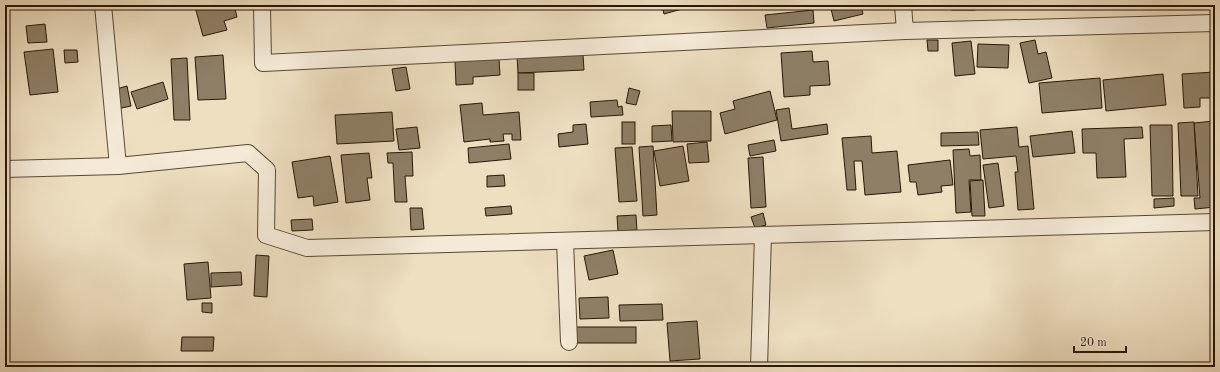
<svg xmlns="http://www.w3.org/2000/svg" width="1220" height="372" font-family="'Old Standard TT',serif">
	<rect width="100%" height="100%" fill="#eedfc1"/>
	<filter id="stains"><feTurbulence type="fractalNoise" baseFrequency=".005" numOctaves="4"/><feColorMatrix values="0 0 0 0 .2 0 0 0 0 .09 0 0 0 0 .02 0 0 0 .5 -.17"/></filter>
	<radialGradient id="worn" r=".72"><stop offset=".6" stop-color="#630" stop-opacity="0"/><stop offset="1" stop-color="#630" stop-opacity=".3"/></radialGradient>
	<g fill="#8e7f66" stroke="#271704">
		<polygon points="202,5 234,5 237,17 224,21 227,30 203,36 195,7"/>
		<polygon points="662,5 681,5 682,9 664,14"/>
		<polygon points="830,5 861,5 863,14 834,21"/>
		<rect x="952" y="5" width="23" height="5"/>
		<polygon points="813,10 814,23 767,28 765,15"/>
		<polygon points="45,24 47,42 28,43 26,26"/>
		<polygon points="927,40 938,40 938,51 928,51"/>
		<polygon points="1035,40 1038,54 1046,52 1052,78 1029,83 1020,43"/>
		<polygon points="971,41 975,74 955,76 952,43"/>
		<polygon points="978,44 1009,45 1008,68 977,67"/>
		<polygon points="53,49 58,92 30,95 24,52"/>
		<polygon points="64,50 77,50 78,62 65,63"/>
		<polygon points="812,51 813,62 828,61 830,85 810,86 810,95 784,97 781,53"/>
		<polygon points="223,55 226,99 198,100 195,57"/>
		<polygon points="583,55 584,70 518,73 517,57"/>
		<polygon points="187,58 190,120 174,120 171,59"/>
		<polygon points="499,59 500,75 473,77 473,84 456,85 455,61"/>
		<polygon points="406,67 410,89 396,91 392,69"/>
		<polygon points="1215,72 1215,108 1213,108 1213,98 1200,98 1200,107 1184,108 1182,74"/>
		<rect x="518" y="73" width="16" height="17"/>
		<polygon points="1163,74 1166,105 1106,111 1103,80"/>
		<polygon points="1100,78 1102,108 1042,113 1039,83"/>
		<polygon points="163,82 168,99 137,109 131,92"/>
		<polygon points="127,86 131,106 117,109 113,90"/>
		<polygon points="629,88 640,91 636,105 626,103"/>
		<polygon points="770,91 777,120 725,134 720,113 735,109 733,101"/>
		<polygon points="617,100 618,107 622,106 623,115 591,117 590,102"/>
		<polygon points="482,103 483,115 519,112 521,140 512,140 512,134 503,134 504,141 490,142 490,139 464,142 460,105"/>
		<polygon points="789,108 792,129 827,124 828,134 781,141 776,110"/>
		<polygon points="672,111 711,111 711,141 673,142"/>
		<polygon points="392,112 394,141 337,144 335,115"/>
		<polygon points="1214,121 1215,207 1195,209 1194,198 1200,198 1194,123"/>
		<rect x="622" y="122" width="13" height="22"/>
		<polygon points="1194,122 1198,196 1181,196 1178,123"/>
		<polygon points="586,124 588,144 559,147 558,134 573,132 573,125"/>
		<polygon points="671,125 672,141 652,142 652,126"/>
		<polygon points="1150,125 1172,125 1173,196 1152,196"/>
		<polygon points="417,127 420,148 399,150 396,129"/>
		<polygon points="1017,127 1019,147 1028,146 1034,209 1018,210 1015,172 1018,172 1016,156 983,159 980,130"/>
		<polygon points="1142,127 1143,138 1124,139 1126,177 1097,178 1096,153 1083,153 1082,129"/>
		<polygon points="1072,131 1075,153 1033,157 1030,136"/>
		<polygon points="978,132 979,145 941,146 941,133"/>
		<polygon points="871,136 872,153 897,151 901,192 865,195 862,161 854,161 856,190 847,190 842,138"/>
		<polygon points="774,140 776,151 750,156 748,145"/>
		<polygon points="707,142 709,162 689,163 687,144"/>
		<polygon points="509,144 511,159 469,163 468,148"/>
		<polygon points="653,146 657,215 643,216 639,147"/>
		<polygon points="683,146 689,181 660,186 654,151"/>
		<polygon points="632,147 637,201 619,202 615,148"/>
		<polygon points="969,149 970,156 980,155 981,180 969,180 971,212 956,213 953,150"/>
		<polygon points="412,152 413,176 405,176 407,202 395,202 393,163 388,163 387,153"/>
		<polygon points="369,153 372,178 367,178 370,200 346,203 341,155"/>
		<polygon points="330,156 338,202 314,206 313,196 298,198 292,162"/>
		<polygon points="763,157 766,207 751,208 748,158"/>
		<polygon points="950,160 953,185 941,186 942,192 918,195 916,182 910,182 908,165"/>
		<polygon points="998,163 1004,206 989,208 983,165"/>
		<polygon points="504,175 505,186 487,187 487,176"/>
		<polygon points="983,180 985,216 972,216 970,181"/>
		<polygon points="1174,198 1174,206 1154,208 1154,199"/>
		<polygon points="511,206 512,214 486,216 485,208"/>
		<polygon points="410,208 422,208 424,229 411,230"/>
		<polygon points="763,213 766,225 755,228 751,217"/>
		<polygon points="636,215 637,230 618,231 617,216"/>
		<polygon points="312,219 313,230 292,231 291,220"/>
		<polygon points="613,250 618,274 589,280 584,256"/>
		<polygon points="256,255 269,256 267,297 254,296"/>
		<polygon points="208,262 211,298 187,300 184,264"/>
		<polygon points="241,272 242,285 211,287 211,273"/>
		<polygon points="608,297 609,318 580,319 579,298"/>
		<polygon points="202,303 212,303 212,313 202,312"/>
		<polygon points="662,304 663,320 620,321 619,305"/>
		<polygon points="697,321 700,359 670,361 667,323"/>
		<rect x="575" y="327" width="61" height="16"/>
		<polygon points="182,337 214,337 213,351 181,351"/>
	</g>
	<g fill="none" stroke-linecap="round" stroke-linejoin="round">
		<defs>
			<g id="street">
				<polyline points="103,5 118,166"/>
				<polyline points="262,5 263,63 905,31"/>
				<polyline points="903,5 905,31 1215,23"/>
				<polyline points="5,169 118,166 248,153 267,170 266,235 307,248 1215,222"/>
				<polyline points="565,241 569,342"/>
				<polyline points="759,367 763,235"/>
			</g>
		</defs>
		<use href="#street" stroke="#594933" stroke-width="18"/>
		<use href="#street" stroke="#f4ead7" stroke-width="16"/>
	</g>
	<rect width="1220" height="372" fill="none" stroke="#eedfc1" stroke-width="20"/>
	<rect x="6" y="6" width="1208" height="360" fill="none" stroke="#271704" stroke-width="2"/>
	<rect x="10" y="10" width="1200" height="352" fill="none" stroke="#271704"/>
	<path d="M1074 346v6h52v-6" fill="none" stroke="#271704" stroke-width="2"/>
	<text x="1080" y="346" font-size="12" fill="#271704" stroke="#f4ead7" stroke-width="3" paint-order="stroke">20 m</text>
	<rect width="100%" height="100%" filter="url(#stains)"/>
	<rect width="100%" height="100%" fill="url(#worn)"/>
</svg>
